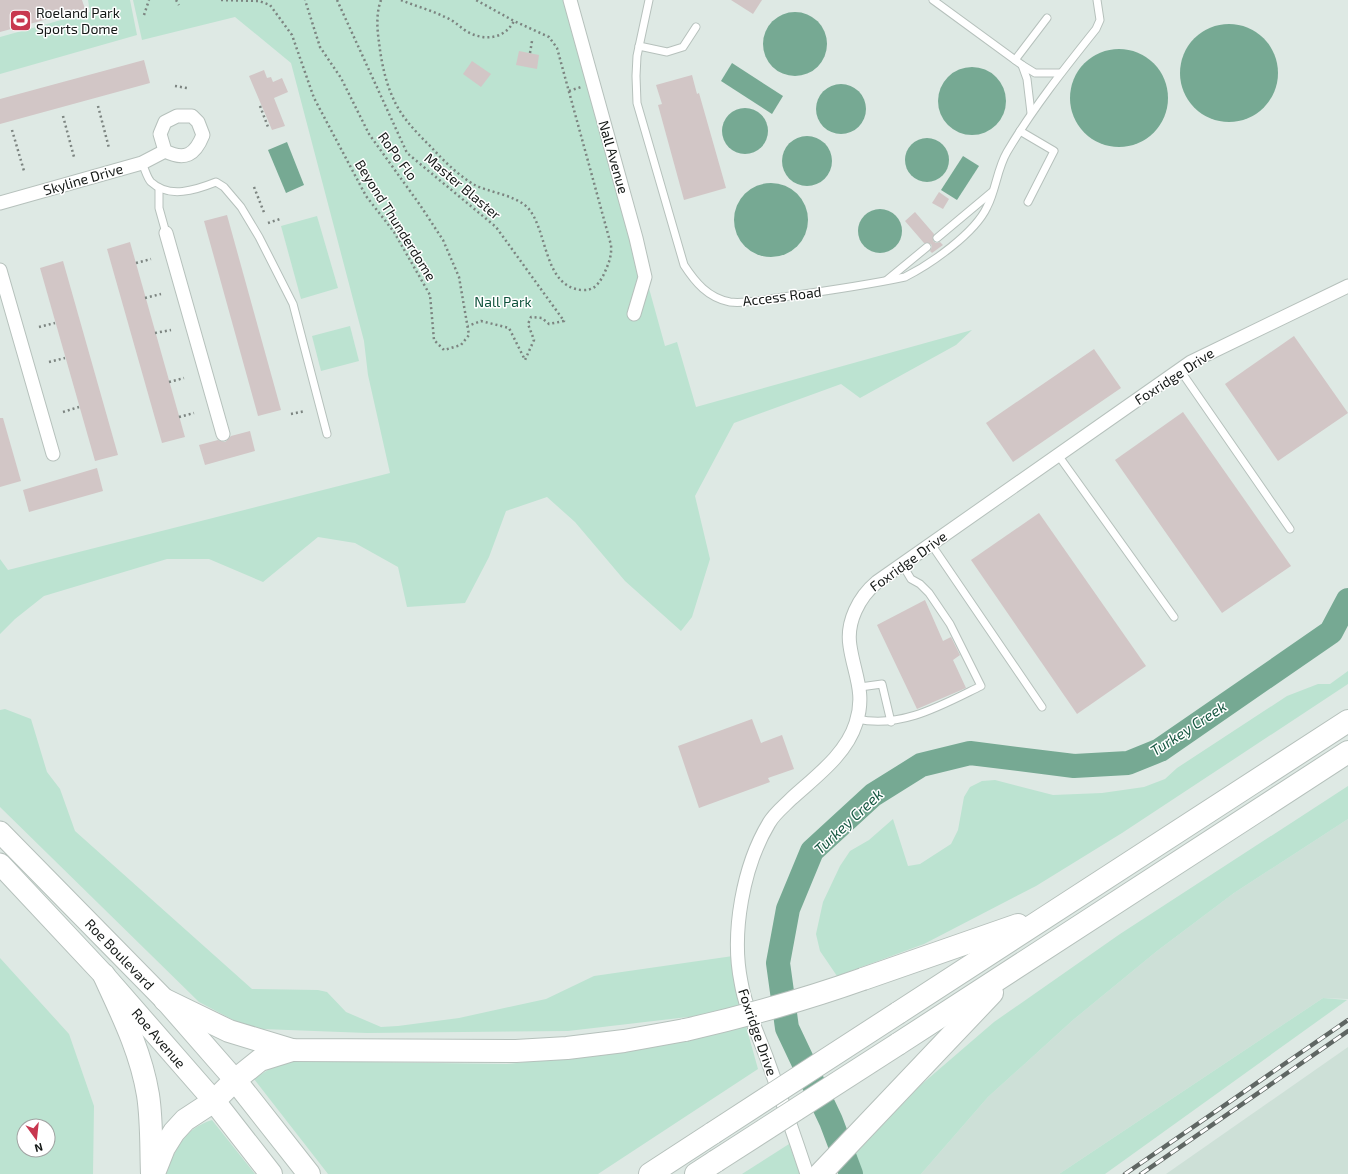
<svg xmlns="http://www.w3.org/2000/svg" width="1348" height="1174" font-family="'Exo 2',sans-serif">
	<rect width="100%" height="100%" fill="#dee9e4"/>
	<g fill="#cde0d7">
		<polygon points="1348,819 1348,999 1323,998 1059,1174 921,1174 988,1097 1073,1020 1157,951 1234,893"/>
		<polygon points="1348,1047 1348,1174 1166,1174"/>
	</g>
	<g fill="#bce3d1" fill-rule="evenodd">
		<polygon points="88,0 130,0 137,35 0,74 0,37 90,12"/>
		<polygon points="133,0 569,0 665,346 677,342 696,407 972,330 956,345 860,398 841,384 734,423 695,496 710,559 692,617 681,631 625,581 575,522 547,497 506,511 489,557 465,603 407,607 398,567 355,543 318,537 263,582 209,559 167,559 44,596 15,619 0,634 0,559 8,570 390,473 368,375 364,341 291,63 235,17 142,40"/>
		<polygon points="317,216 338,288 301,299 281,226"/>
		<polygon points="350,326 359,361 321,371 312,336"/>
		<polygon points="1348,671 1348,684 1122,833 1036,886 924,944 837,976 820,951 816,934 823,902 840,866 850,851 869,840 893,819 908,866 920,864 951,844 958,830 964,797 970,787 982,781 995,780 1053,795 1102,793 1144,787 1165,779 1177,768 1287,696 1318,684 1330,684"/>
		<polygon points="5,709 31,719 47,772 60,789 75,831 252,989 318,990 327,992 346,1012 381,1027 398,1026 459,1018 546,999 594,976 733,956 740,1007 705,1015 568,1031 367,1033 262,1029 239,1023 199,1002 0,807 0,710"/>
		<polygon points="1348,786 1348,819 1234,893 1157,951 1073,1020 988,1097 921,1174 861,1174 854,1155 922,1084 994,1022 1120,934"/>
		<path d="M 0,958 L 69,1034 L 94,1106 L 93,1174 L 0,1174 ZM 24,1126 L 48,1126 L 48,1150 L 24,1150 Z"/>
		<polygon points="1323,998 1347,1000 1105,1174 1059,1174"/>
		<polygon points="746,1026 758,1069 598,1174 328,1174 254,1079 271,1068 287,1061 507,1064 552,1059"/>
		<path d="M 212,1120 L 255,1174 L 165,1174 C 177,1149 183,1129 212,1120 Z"/>
		<polygon points="789,1144 800,1174 742,1174"/>
	</g>
	<g fill="#76a993">
		<circle cx="795" cy="44" r="32"/>
		<circle cx="1229" cy="73" r="49"/>
		<circle cx="1119" cy="98" r="49"/>
		<polygon points="732,63 783,96 772,114 721,81"/>
		<circle cx="972" cy="101" r="34"/>
		<circle cx="841" cy="109" r="25"/>
		<circle cx="745" cy="131" r="23"/>
		<circle cx="807" cy="161" r="25"/>
		<circle cx="927" cy="160" r="22"/>
		<polygon points="287,142 304,185 286,193 268,150"/>
		<polygon points="963,156 979,166 957,200 941,190"/>
		<circle cx="771" cy="220" r="37"/>
		<circle cx="880" cy="231" r="22"/>
	</g>
	<g fill="none" stroke-linecap="round" stroke-linejoin="round">
		<polyline stroke="#76a993" stroke-width="24" points="851,1174 831,1121 787,1028 778,963 788,909 812,851 873,795 921,765 970,753 1074,766 1128,763 1160,750 1331,632 1348,600"/>
	</g>
	<g fill="#d2c6c6">
		<polygon points="0,0 82,0 85,9 0,32"/>
		<polygon points="731,0 762,0 753,14"/>
		<polygon points="519,51 539,55 537,69 516,65"/>
		<polygon points="144,60 150,83 0,124 0,99"/>
		<polygon points="472,61 491,74 481,87 463,74"/>
		<polygon points="264,70 267,78 271,77 273,82 282,78 288,92 274,98 285,126 272,130 249,76"/>
		<polygon points="692,75 697,94 699,93 726,188 684,200 658,105 662,104 656,85"/>
		<polygon points="939,192 949,199 943,209 932,203"/>
		<polygon points="915,212 934,234 933,241 936,243 940,242 943,245 932,253 930,251 932,247 931,244 924,243 905,221"/>
		<polygon points="227,215 281,410 258,416 204,221"/>
		<polygon points="130,242 185,437 162,443 107,249"/>
		<polygon points="63,261 118,455 95,461 40,268"/>
		<polygon points="1294,336 1348,413 1278,461 1225,384"/>
		<polygon points="1094,349 1121,388 1013,462 986,423"/>
		<polygon points="1183,412 1291,566 1222,613 1115,460"/>
		<polygon points="0,418 3,418 21,481 0,487"/>
		<polygon points="250,431 255,451 205,465 199,445 218,440 225,442 231,436"/>
		<polygon points="97,468 103,491 29,512 23,490"/>
		<polygon points="1039,513 1146,666 1077,714 971,560"/>
		<polygon points="925,600 943,641 951,637 960,655 953,660 966,688 917,709 877,625"/>
		<polygon points="752,719 761,743 782,735 794,769 768,778 770,782 699,808 678,746"/>
	</g>
	<g fill="none" stroke-linecap="round" stroke-linejoin="round">
		<defs>
			<g id="lane">
				<path d="M 649,0 L 637,56 L 636,76 L 637,103 L 684,265 C 695,282 708,298 730,302 C 744,304 761,300 776,298 C 819,292 863,286 905,277 C 931,264 975,233 987,207 C 996,190 997,169 1007,152 C 1033,108 1064,69 1096,29 L 1100,20 L 1097,0"/>
				<polyline points="933,0 1022,65 1035,73 1060,73"/>
				<polyline points="639,46 667,52 683,47 696,27"/>
				<polyline points="1015,60 1047,18"/>
				<polyline points="1022,65 1027,79 1031,113"/>
				<polyline points="1020,131 1054,151 1028,202"/>
				<path d="M 142,163 C 145,169 147,178 151,182 C 169,199 196,190 216,182 L 224,187 L 241,207 L 259,237 L 293,304 L 327,434"/>
				<polyline points="159,188 159,208 166,233"/>
				<polyline points="937,238 992,192"/>
				<polyline points="887,280 927,247"/>
				<polyline points="1180,370 1290,529"/>
				<polyline points="1058,455 1174,617"/>
				<polyline points="931,544 1042,707"/>
				<polyline points="860,687 882,684 891,722"/>
				<path d="M 857,719 C 901,729 942,705 981,686 L 950,624 L 929,593 L 920,584 L 911,579 L 902,564"/>
			</g>
			<g id="street">
				<polyline points="570,0 636,238 645,277 634,314"/>
				<path d="M 177,116 L 192,116 L 198,122 L 203,135 C 195,155 185,161 165,151 L 160,134 L 165,122 Z"/>
				<polyline points="0,203 142,163 165,151"/>
				<polyline points="166,233 223,434"/>
				<polyline points="0,270 53,454"/>
				<path d="M 807,1174 C 794,1135 780,1095 766,1056 C 757,1032 745,1007 741,982 C 731,933 743,866 769,823 C 774,814 783,807 791,799 C 815,777 846,755 856,723 C 866,693 854,674 850,646 C 846,622 859,597 877,582 L 1191,362 L 1348,286"/>
			</g>
			<g id="primary">
				<polyline points="0,832 165,1000 235,1080"/>
				<polyline points="0,864 104,975 214,1101"/>
			</g>
			<g id="highway">
				<path d="M 104,975 C 122,1014 141,1052 148,1095 C 152,1121 151,1148 152,1174"/>
				<polyline points="863,979 1018,925"/>
				<polyline points="165,1000 229,1031 292,1050 516,1051 567,1048 624,1041 685,1030"/>
				<polyline points="898,1013 1348,721"/>
				<polyline points="898,1044 1348,752"/>
				<polyline points="235,1080 309,1174"/>
				<polyline points="214,1101 271,1174"/>
				<polyline points="154,1173 164,1148 174,1132 185,1120 214,1101 235,1080 260,1060 292,1050"/>
				<polyline points="650,1174 713,1133"/>
				<polyline points="696,1174 716,1161"/>
				<polyline points="820,1174 992,993"/>
			</g>
		</defs>
		<use href="#lane" stroke="#b6c1bc" stroke-width="9"/>
		<use href="#street" stroke="#b6c1bc" stroke-width="15"/>
		<use href="#primary" stroke="#b6c1bc" stroke-width="23"/>
		<use href="#highway" stroke="#b6c1bc" stroke-width="24"/>
		<g stroke="#7c8480" stroke-width="2.5" stroke-dasharray="2 3" stroke-linecap="butt">
			<polyline points="176,0 179,5"/>
			<polyline points="221,0 259,1 270,5 292,35 314,98 366,196 394,232 430,295 434,340 444,350 461,345 469,335 459,277 443,240 420,205 369,134 341,78 320,47 305,0"/>
			<polyline points="337,0 407,153 496,227 564,321 549,324 542,318 531,317 528,324 534,340 525,360 509,328 481,321 468,326"/>
			<path d="M 381,0 C 376,13 377,29 379,42 C 382,69 389,99 407,121 C 414,130 423,139 432,148 C 444,161 457,174 473,184 C 489,193 514,194 528,208 C 548,230 543,287 582,290 C 593,291 598,285 603,276 C 608,265 612,257 611,245 L 557,48 L 549,37 L 514,21 L 476,0"/>
			<path d="M 401,0 C 415,6 431,10 445,17 C 453,20 459,26 466,31 C 483,41 504,40 514,21"/>
			<polyline points="144,15 149,0"/>
			<polyline points="530,53 532,41"/>
			<polyline points="175,86 187,88"/>
			<polyline points="569,91 581,87"/>
			<polyline points="98,106 109,148"/>
			<polyline points="260,106 268,127"/>
			<polyline points="63,116 74,157"/>
			<polyline points="12,130 24,171"/>
			<polyline points="254,187 265,215"/>
			<polyline points="268,223 280,219"/>
			<polyline points="136,263 151,259"/>
			<polyline points="145,298 161,294"/>
			<polyline points="39,327 55,323"/>
			<polyline points="155,333 171,330"/>
			<polyline points="49,362 65,358"/>
			<polyline points="169,382 184,378"/>
			<polyline points="63,412 79,407"/>
			<polyline points="291,414 305,411"/>
			<polyline points="179,417 194,413"/>
		</g>
		<use href="#lane" stroke="#fff" stroke-width="7"/>
		<use href="#street" stroke="#fff" stroke-width="13"/>
		<use href="#primary" stroke="#fff" stroke-width="21"/>
		<use href="#highway" stroke="#fff" stroke-width="22"/>
		<defs>
			<g id="rail">
				<polyline points="1125,1174 1348,1020"/>
				<polyline points="1141,1174 1348,1031"/>
			</g>
		</defs>
		<use href="#rail" stroke="#5f6663" stroke-width="4.5"/>
		<use href="#rail" stroke="#fff" stroke-width="3" stroke-dasharray="9" stroke-linecap="butt"/>
		<defs>
			<g id="highway-bridge">
				<path d="M 685,1030 C 746,1016 804,1000 863,979"/>
				<polyline points="713,1133 898,1013"/>
				<polyline points="716,1161 898,1044"/>
			</g>
		</defs>
		<use href="#highway-bridge" stroke="#b6c1bc" stroke-width="24" stroke-linecap="butt"/>
		<use href="#highway-bridge" stroke="#fff" stroke-width="22"/>
	</g>
	<defs>
		<symbol id="stadium-square" viewBox="-11 -11 22 22"><rect x="-9" y="-9" width="18" height="18" rx="4" fill="#c8374f" stroke="#fff"/><path d="M0-5a6.5 5 0 1 0 0 10a6.5 5 0 1 0 0-10ZM-3.5-1.8h7v3.6h-7Z" fill="#fff"/></symbol>
	</defs>
	<g fill-rule="evenodd">
		<use href="#stadium-square" x="8" y="8" width="25" height="25"/>
	</g>
	<g text-anchor="middle" dominant-baseline="central" stroke-width="3" stroke-linejoin="round" paint-order="stroke">
		<g font-size="14" fill="#141816" stroke="#fff" text-anchor="start">
			<text x="36" y="12">Roeland Park<tspan x="36" dy="16">Sports Dome</tspan></text>
		</g>
		<g font-size="14" fill="#141816" stroke="#fff">
			<text transform="translate(398 156) rotate(54)">RoPo Flo</text>
			<text transform="translate(614 157) rotate(74)">Nall Avenue</text>
			<text transform="translate(83 179) rotate(-16)">Skyline Drive</text>
			<text transform="translate(463 186) rotate(40)">Master Blaster</text>
			<text transform="translate(396 220) rotate(58)">Beyond Thunderdome</text>
			<text transform="translate(782 296) rotate(-7)">Access Road</text>
			<text transform="translate(1174 376) rotate(-33)">Foxridge Drive</text>
			<text transform="translate(908 561) rotate(-36)">Foxridge Drive</text>
			<text transform="translate(120 954) rotate(46)">Roe Boulevard</text>
			<text transform="translate(758 1032) rotate(71)">Foxridge Drive</text>
			<text transform="translate(159 1038) rotate(49)">Roe Avenue</text>
		</g>
		<g font-size="14" fill="#0f523c" stroke="#fff">
			<text x="503" y="301">Nall Park</text>
		</g>
		<g font-size="15" font-style="italic" fill="#175842" stroke="#fff">
			<text transform="translate(1188 728) rotate(-33)">Turkey Creek</text>
			<text transform="translate(848 821) rotate(-43)">Turkey Creek</text>
		</g>
	</g>
	<g transform="translate(36 1138) rotate(165)"><circle r="19" fill="#ffffff" stroke="#a1a3a2"/>
	<path d="M0-3L7 15L0 10L-7 15Z" fill="#c8374f"/>
	<text y="-6" font-size="11" font-weight="bold" text-anchor="middle" fill="#141816">N</text>
	</g>
</svg>
